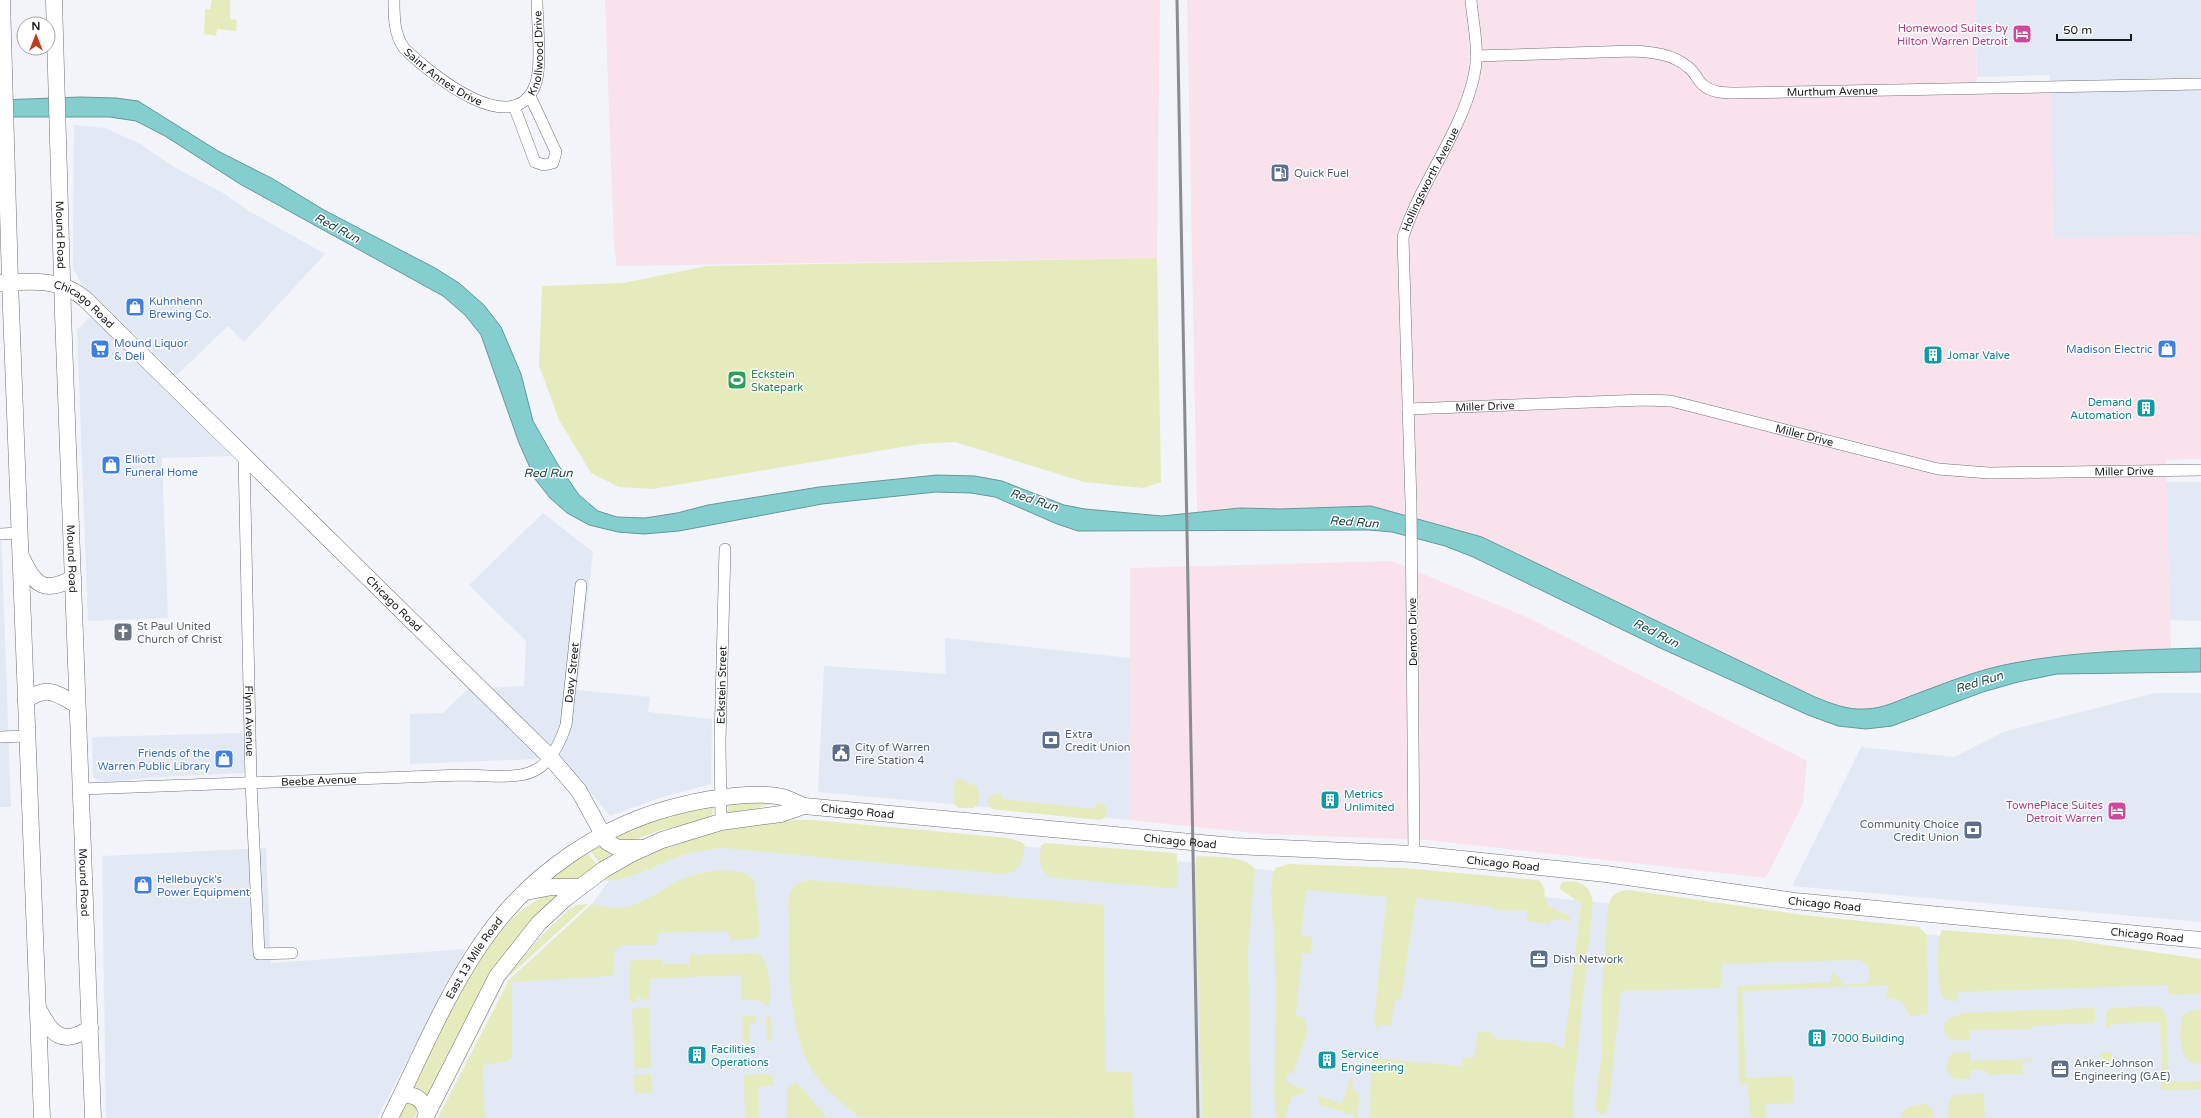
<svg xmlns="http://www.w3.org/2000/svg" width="2201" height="1118" font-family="'Varela Round',sans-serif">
	<rect width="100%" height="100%" fill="#f2f4f9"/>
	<g fill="#e3e8f5">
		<polygon points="1975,0 2201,0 2201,235 2054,238 2050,75 1977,77"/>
		<polygon points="74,125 105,128 140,144 174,167 223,193 249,211 325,254 244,342 228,326 177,375 82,285 73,268"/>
		<polygon points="91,316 231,456 162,458 168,618 88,621 77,330"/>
		<polygon points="2166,482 2201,482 2201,621 2170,620"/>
		<polygon points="543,513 593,552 577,690 650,697 648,712 712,719 711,784 659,798 610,816 563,758 410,764 410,714 443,713 468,689 524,686 526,641 469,585"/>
		<polygon points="0,526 1,526 11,807 0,807"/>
		<polygon points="945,638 1131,658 1129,820 818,792 824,666 946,674"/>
		<polygon points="2155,693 2201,693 2201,922 1792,886 1861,747 1954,757 2003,732"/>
		<polygon points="243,733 245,773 145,778 106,782 93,778 92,737"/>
		<polygon points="774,822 2086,950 2201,964 2201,1118 438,1118 509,980 592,904 611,878"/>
		<polygon points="266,848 271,963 466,949 377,1118 106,1118 102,856"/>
	</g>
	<g fill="#fae2ed">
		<polygon points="605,0 1160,0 1157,258 617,266 614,247"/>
		<polygon points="1187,0 1975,0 1977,91 2051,90 2054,238 2201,235 2201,459 2166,460 2171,649 2099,651 2054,656 2012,663 1972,673 1887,705 1864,709 1840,706 1815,697 1667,627 1482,537 1371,506 1280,509 1240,508 1197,512"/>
		<polygon points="1392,561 1529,618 1807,761 1803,803 1766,878 1427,840 1264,834 1129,820 1130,568"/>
	</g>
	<g fill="#e6ebbe">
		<polygon points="212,0 230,0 230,19 237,20 236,31 217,29 216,36 204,34 205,9 210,9"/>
		<polygon points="1157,258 1161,482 1143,488 1084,482 955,442 920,444 652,489 619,487 591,473 559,420 539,365 542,286 623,283 707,266"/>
		<path d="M 957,780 L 965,780 L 968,784 L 975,785 C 980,792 982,801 974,808 L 959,808 L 954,804 L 954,783 Z"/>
		<polygon points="997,793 1001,794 1002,799 1094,809 1096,804 1100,803 1107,807 1105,818 1099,820 992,809 987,803 987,799"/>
		<polygon points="760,801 780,804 765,805 748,812 727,813 728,803"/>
		<polygon points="713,806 712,819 661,830 626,843 611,836 671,813"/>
		<path d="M 794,820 L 814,820 L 1008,838 L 1021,842 L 1025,845 C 1022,862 1021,873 1002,874 L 723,848 C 710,849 697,851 683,855 C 665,861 622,884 604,880 L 604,877 L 659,848 L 735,827 Z"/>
		<path d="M 1045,843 L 1175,853 L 1177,854 L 1178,886 L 1171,888 L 1052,878 C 1038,869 1039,862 1041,846 Z"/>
		<polygon points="597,844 617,853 601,865 589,849"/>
		<polygon points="586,851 599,867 579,880 548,879"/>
		<path d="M 1198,856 C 1212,857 1249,855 1255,870 L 1248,952 L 1251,1118 L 1202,1118 L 1196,891 L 1196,857 Z"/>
		<path d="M 1289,864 L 1403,868 L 1538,880 C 1554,892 1531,903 1567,914 L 1572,922 L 1560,919 L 1550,921 L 1550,924 L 1526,921 L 1528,911 L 1495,910 L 1494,907 L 1416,898 L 1401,999 L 1395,999 L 1391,1026 L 1380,1025 L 1379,1028 L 1375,1027 L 1374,1020 L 1387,897 L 1306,890 L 1301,936 L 1312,937 L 1311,953 L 1302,953 L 1296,1016 L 1305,1018 L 1307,1033 L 1293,1074 L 1288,1073 L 1286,1082 L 1306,1090 L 1302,1094 L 1292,1096 L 1285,1118 L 1276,1118 L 1274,1092 L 1276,988 L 1271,891 L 1273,872 L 1276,868 Z"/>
		<path d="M 715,870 C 727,871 745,869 754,880 L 760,932 L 757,938 L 731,940 L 727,931 L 658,933 L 656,945 L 624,945 L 617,948 C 610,956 618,969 612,976 L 512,982 L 512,1057 L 508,1061 L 483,1065 L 485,1118 L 438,1118 L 509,980 L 592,904 C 600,905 609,908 617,908 C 639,907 658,892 676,882 C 688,876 702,872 715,870 Z"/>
		<path d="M 809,880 L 1104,905 L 1105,1071 L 1132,1073 L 1133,1118 L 859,1117 C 840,1101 816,1083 806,1059 C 789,1016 788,967 789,921 C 789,912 787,901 790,893 C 794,885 801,881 809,880 Z"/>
		<path d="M 1562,882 C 1580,880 1590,884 1593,903 L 1573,1095 L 1573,1118 L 1369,1118 L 1372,1058 L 1461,1066 L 1464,1057 L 1474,1058 L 1478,1031 L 1491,1032 L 1496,1039 L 1553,1043 L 1553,1045 L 1564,1048 L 1581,904 L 1559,888 Z"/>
		<path d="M 1629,890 L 1804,915 L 1919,927 L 1925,933 L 1927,938 L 1928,1014 L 1910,1016 L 1902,1002 L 1886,997 L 1888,985 L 1742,991 L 1746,1078 L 1793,1076 L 1794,1103 L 1765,1104 L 1766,1118 L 1751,1118 L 1747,1085 L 1739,1083 L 1737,986 L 1831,982 L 1831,974 L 1835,973 L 1844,985 L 1867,983 L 1870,974 L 1867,964 L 1857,960 L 1722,964 L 1721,988 L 1621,991 L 1609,1103 L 1605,1115 L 1600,1114 L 1596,1110 L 1596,1100 L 1601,1057 L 1602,990 L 1608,906 C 1611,895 1617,890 1629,890 Z"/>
		<path d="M 554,893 L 561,895 L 542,912 L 430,1098 L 411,1089 C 439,1032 488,911 554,893 Z"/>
		<polygon points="588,904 506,979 435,1118 432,1118 497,988 542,935 568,910 577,905"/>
		<path d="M 1942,930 L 2072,940 L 2201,959 L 2201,994 L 2169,995 L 2168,985 L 1958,992 L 1958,1001 L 1950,1001 L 1942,997 C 1938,984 1935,942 1942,930 Z"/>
		<path d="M 751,953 L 759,954 C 768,961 774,997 768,1006 L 761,1001 L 742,1000 L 741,975 L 649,979 L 649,999 L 641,1000 L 641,997 L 637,996 L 637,1002 L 630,1002 L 630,964 L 633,960 L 662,959 L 663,964 L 689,964 L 690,955 Z"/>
		<polygon points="2158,1006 2165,1014 2167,1019 2168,1073 2162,1072 2160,1022 2111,1024 2111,1027 2106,1027 2106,1012 2111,1008"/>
		<polygon points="649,1007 651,1068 634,1068 632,1009"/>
		<path d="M 2095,1008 L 2095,1023 L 2032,1026 L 2032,1029 L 1969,1030 L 1970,1041 L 1950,1039 C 1942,1032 1942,1026 1948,1019 L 1962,1013 Z"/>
		<path d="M 2194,1009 L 2201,1010 L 2201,1063 C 2178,1068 2178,1029 2183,1015 Z"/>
		<polygon points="742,1016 755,1016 756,1023 749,1023 750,1044 743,1044"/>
		<polygon points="766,1016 771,1018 772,1041 767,1042"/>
		<polygon points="1970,1052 1971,1061 2033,1059 2033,1061 2022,1062 2023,1074 1987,1075 1986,1070 1971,1070 1970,1079 1954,1079 1946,1069 1949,1056 1953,1053"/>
		<polygon points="2111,1052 2112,1067 2100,1067 2100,1053"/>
		<polygon points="1352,1073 1353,1091 1360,1092 1357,1118 1353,1118 1354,1115 1320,1105 1317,1095 1342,1104"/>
		<polygon points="651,1074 652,1093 635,1093 633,1075"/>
		<polygon points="772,1074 774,1085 758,1087 759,1118 745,1118 744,1075"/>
		<polygon points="2201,1081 2201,1089 2162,1090 2162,1082"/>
		<polygon points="796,1082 827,1118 787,1118 787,1088"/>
		<polygon points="1984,1093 1985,1118 1948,1118 1949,1100 1954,1095"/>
		<polygon points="405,1101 418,1107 414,1118 396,1118"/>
		<path d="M 1924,1104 L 1932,1108 L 1935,1118 L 1900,1118 C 1904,1106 1913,1105 1924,1104 Z"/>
	</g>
	<path fill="#84cecf" stroke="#649899" d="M 80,97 L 116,98 L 138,101 L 218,151 L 273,179 L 324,210 L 435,268 L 459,283 L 484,305 L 501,327 L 521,374 L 533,421 L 557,463 L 579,495 L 598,511 L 617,517 L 645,518 L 677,513 L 708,505 L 819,487 L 937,475 L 975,476 L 1002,481 L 1064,505 L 1085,509 L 1162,516 L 1240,508 L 1280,509 L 1371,506 L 1482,537 L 1815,697 C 1830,703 1847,710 1864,709 C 1883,709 1899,700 1916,694 C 1948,682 1980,669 2014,663 C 2076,651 2138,650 2201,648 L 2201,672 L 2057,674 L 2018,682 L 1983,692 L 1892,726 L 1866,729 L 1838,726 L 1808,715 L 1658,647 L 1473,557 L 1445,546 L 1392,532 L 1369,530 L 1078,531 L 1057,524 L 995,497 L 971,493 L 936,492 L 822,504 L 679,531 L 644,534 L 618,532 L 589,525 L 567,513 L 550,498 L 535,479 L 519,443 L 481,335 L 465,315 L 443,296 L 240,184 L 165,136 L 136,121 L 110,117 L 0,117 L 0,100 Z"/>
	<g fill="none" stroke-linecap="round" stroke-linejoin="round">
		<defs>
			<g id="street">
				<path id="s1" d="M 394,0 C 394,17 394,34 404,48 C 429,73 515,144 536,83 C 542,63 537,22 537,0"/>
				<path id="s2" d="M 1476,56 L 1633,51 C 1652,52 1673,54 1688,67 C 1694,71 1697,79 1702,84 C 1711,93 1725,93 1737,93 L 2201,84"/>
				<polyline points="514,106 535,162 544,165 553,163 556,152 530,96"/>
				<path id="s3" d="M 1408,409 L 1645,400 L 1671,401 L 1938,469 L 1989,473 L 2201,470"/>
				<path id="s4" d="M 244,455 L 251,782 L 259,954 L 292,953"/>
				<polyline points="0,534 19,533"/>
				<polyline points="0,737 27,736"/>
				<path id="s5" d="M 81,789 L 463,775 C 518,776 546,786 566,725 L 581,585"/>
				<path id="s6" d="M 721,822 L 720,741 L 725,549"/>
				<path id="s7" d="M 1414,854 L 1411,503 L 1403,237 C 1421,181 1461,134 1474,76 C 1480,51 1473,25 1471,0"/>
			</g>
			<g id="secondary">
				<polyline points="2,0 10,282 42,1118"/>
				<path id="s8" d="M 54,0 L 63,314 L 93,1118"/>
				<path id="s9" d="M 0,283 C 30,281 61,278 85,299 L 551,758 L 579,791 L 607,842 L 618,848 L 644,848"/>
				<path d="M 22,558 C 35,586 45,594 73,578"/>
				<path d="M 26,700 C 48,685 56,693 77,705"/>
				<polyline points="526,892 552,887 580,887"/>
				<path d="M 38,1008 C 51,1034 62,1047 90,1028"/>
				<path d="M 402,1095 C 416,1094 424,1100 427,1114"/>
				<path id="s10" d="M 390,1118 C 419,1060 444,998 481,944 C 528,874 604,822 686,804 C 711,798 757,791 782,797 C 789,799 797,803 804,806 L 1234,846 L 1414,854 L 1606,874 L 1795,901 L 2201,940"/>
				<polyline points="425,1118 497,976 539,923 566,898 603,870 631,854 662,840 721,822 781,814 804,806"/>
			</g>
		</defs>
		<use href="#street" stroke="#6e7075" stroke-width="12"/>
		<use href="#secondary" stroke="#6e7075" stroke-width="17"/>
		<use href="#street" stroke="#fff" stroke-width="11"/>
		<use href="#secondary" stroke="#fff" stroke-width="16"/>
		<polyline stroke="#8a8b8f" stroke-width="3" points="1177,0 1198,1118"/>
	</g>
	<defs>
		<symbol id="hotel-square" viewBox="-11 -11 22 22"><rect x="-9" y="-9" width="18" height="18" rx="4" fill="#d1479c" stroke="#fff"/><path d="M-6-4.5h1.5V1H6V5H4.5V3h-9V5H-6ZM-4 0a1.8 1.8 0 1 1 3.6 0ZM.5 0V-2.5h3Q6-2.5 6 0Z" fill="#fff"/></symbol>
		<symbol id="fuel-square" viewBox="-11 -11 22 22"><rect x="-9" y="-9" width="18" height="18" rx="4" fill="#5c6f8a" stroke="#fff"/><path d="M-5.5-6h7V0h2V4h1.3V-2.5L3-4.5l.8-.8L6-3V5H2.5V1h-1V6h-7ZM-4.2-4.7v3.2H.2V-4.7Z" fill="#fff"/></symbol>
		<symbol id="shop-square" viewBox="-11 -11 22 22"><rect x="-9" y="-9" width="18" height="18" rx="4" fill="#3f7fe0" stroke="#fff"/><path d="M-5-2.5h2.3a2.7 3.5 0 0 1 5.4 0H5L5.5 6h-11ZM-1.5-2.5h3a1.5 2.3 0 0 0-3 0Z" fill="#fff"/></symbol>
		<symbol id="supermarket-square" viewBox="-11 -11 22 22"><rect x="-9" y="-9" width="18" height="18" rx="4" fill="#3f7fe0" stroke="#fff"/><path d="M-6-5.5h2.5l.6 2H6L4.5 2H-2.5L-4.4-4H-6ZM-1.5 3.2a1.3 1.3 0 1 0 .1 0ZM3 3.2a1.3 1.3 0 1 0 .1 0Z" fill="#fff"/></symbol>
		<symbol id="building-square" viewBox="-11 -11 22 22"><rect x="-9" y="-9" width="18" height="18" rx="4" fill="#0f9aa8" stroke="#fff"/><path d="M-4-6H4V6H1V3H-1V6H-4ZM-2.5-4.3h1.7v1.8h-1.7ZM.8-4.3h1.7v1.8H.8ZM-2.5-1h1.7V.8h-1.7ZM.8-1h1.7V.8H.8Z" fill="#fff"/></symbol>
		<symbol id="stadium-square" viewBox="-11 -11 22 22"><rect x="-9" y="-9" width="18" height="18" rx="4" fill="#2e9e5b" stroke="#fff"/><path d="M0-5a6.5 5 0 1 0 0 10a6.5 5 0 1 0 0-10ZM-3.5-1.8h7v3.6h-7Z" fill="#fff"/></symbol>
		<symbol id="church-square" viewBox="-11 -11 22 22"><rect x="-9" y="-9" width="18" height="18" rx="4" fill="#6b7280" stroke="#fff"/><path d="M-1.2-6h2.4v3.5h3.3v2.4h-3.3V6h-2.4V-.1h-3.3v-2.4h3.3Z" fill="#fff"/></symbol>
		<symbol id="bank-square" viewBox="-11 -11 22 22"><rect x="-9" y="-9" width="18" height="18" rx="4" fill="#5c6f8a" stroke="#fff"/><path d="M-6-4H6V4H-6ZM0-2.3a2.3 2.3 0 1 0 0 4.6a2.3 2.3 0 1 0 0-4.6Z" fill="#fff"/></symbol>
		<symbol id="civic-square" viewBox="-11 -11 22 22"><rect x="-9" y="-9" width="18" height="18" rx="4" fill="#5c6f8a" stroke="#fff"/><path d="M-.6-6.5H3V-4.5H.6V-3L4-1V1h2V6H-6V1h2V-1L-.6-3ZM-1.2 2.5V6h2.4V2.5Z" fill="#fff"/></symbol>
		<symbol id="office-square" viewBox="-11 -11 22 22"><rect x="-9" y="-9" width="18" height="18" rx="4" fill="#5c6f8a" stroke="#fff"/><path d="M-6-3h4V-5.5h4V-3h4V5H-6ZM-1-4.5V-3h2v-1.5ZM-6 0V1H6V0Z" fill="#fff"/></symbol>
	</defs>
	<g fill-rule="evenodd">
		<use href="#hotel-square" x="2011" y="23" width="22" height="22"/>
		<use href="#fuel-square" x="1269" y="162" width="22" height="22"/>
		<use href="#shop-square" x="124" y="296" width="22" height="22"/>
		<use href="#supermarket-square" x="89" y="338" width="22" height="22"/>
		<use href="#shop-square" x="2156" y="338" width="22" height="22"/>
		<use href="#building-square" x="1922" y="344" width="22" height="22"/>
		<use href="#stadium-square" x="726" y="369" width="22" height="22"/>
		<use href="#building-square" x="2135" y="397" width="22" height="22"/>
		<use href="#shop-square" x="100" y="454" width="22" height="22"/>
		<use href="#church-square" x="112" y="621" width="22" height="22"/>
		<use href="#bank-square" x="1040" y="729" width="22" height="22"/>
		<use href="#civic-square" x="830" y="742" width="22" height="22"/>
		<use href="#shop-square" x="213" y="748" width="22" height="22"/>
		<use href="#building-square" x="1319" y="789" width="22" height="22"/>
		<use href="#hotel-square" x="2106" y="800" width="22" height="22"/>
		<use href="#bank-square" x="1962" y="819" width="22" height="22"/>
		<use href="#shop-square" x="132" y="874" width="22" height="22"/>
		<use href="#office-square" x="1528" y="948" width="22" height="22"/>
		<use href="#building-square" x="1806" y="1027" width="22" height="22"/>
		<use href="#building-square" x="686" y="1044" width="22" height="22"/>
		<use href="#building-square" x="1316" y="1049" width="22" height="22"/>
		<use href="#office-square" x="2049" y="1058" width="22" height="22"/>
	</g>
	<g text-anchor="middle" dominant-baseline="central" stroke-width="3" stroke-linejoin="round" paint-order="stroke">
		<g font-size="11" fill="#b23c85" stroke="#fff" text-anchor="end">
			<text x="2008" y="28">Homewood Suites by<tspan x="2008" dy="13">Hilton Warren Detroit</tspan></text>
			<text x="2103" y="805">TownePlace Suites<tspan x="2103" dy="13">Detroit Warren</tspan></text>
		</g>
		<g font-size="11" fill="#191a1c" stroke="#fff">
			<text stroke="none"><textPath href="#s1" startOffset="241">Knollwood Drive</textPath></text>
			<text stroke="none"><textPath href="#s1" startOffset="99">Saint Annes Drive</textPath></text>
			<text stroke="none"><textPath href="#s2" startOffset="370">Murthum Avenue</textPath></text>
			<text stroke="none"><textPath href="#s7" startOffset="681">Hollingsworth Avenue</textPath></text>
			<text stroke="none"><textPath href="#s8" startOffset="235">Mound Road</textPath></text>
			<text stroke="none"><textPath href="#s9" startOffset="91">Chicago Road</textPath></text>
			<text stroke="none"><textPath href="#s3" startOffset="77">Miller Drive</textPath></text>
			<text stroke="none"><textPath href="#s3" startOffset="401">Miller Drive</textPath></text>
			<text stroke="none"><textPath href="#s3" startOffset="725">Miller Drive</textPath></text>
			<text stroke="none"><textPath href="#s8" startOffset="559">Mound Road</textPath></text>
			<text stroke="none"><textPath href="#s9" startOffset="523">Chicago Road</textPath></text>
			<text transform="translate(1413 632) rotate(-91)">Denton Drive</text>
			<text stroke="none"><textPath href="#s5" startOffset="564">Davy Street</textPath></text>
			<text stroke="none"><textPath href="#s6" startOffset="137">Eckstein Street</textPath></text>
			<text stroke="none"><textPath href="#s4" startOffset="266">Flynn Avenue</textPath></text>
			<text stroke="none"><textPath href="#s5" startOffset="238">Beebe Avenue</textPath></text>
			<text stroke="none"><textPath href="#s10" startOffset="625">Chicago Road</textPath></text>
			<text stroke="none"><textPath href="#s10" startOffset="949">Chicago Road</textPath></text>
			<text stroke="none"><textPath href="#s10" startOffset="1273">Chicago Road</textPath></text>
			<text stroke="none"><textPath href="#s8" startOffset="883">Mound Road</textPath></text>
			<text stroke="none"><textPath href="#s10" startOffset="1597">Chicago Road</textPath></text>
			<text stroke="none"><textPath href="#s10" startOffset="1921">Chicago Road</textPath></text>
			<text stroke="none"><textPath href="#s10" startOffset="181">East 13 Mile Road</textPath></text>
		</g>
		<g font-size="11" fill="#4e5e75" stroke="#fff" text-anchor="start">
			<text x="1294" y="173">Quick Fuel</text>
			<text x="1065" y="734">Extra<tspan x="1065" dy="13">Credit Union</tspan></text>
			<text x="855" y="747">City of Warren<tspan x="855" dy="13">Fire Station 4</tspan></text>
			<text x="1959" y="824" text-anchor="end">Community Choice<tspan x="1959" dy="13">Credit Union</tspan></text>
			<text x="1553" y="959">Dish Network</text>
			<text x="2074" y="1063">Anker-Johnson<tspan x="2074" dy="13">Engineering (GAE)</tspan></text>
		</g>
		<g font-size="11" fill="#366cbe" stroke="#fff" text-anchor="start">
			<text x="149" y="301">Kuhnhenn<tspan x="149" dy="13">Brewing Co.</tspan></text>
			<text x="114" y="343">Mound Liquor<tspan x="114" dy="13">&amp; Deli</tspan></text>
			<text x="2153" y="349" text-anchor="end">Madison Electric</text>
			<text x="125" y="459">Elliott<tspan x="125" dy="13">Funeral Home</tspan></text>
			<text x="210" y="753" text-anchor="end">Friends of the<tspan x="210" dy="13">Warren Public Library</tspan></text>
			<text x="157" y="879">Hellebuyck's<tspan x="157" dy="13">Power Equipment</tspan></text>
		</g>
		<g font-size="11" fill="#0d838f" stroke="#fff" text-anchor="start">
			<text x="1947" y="355">Jomar Valve</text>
			<text x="2132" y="402" text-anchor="end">Demand<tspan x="2132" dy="13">Automation</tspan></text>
			<text x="1344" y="794">Metrics<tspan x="1344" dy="13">Unlimited</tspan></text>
			<text x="1831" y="1038">7000 Building</text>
			<text x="711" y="1049">Facilities<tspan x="711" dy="13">Operations</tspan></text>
			<text x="1341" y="1054">Service<tspan x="1341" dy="13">Engineering</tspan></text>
		</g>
		<g font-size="11" fill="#27864d" stroke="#fff" text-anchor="start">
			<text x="751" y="374">Eckstein<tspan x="751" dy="13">Skatepark</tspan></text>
		</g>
		<g font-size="11" fill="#5b616d" stroke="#fff" text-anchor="start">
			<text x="137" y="626">St Paul United<tspan x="137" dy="13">Church of Christ</tspan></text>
		</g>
		<g font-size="12" font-style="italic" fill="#1b3f40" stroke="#fff">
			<text transform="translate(337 228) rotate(28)">Red Run</text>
			<text x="548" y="473">Red Run</text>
			<text transform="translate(1034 500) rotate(18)">Red Run</text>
			<text transform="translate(1354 522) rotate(4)">Red Run</text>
			<text transform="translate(1656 633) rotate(27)">Red Run</text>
			<text transform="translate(1979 682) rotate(-17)">Red Run</text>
		</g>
	</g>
	<g transform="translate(36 36)"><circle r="19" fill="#ffffff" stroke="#a3a3a4"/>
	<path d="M0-3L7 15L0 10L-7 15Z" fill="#c43a1d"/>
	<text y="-6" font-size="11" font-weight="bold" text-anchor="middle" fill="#191a1c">N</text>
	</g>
	<path d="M2057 34v6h74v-6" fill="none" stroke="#191a1c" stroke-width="2"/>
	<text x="2063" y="34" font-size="12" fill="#191a1c" stroke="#ffffff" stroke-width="3" paint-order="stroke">50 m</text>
</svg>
